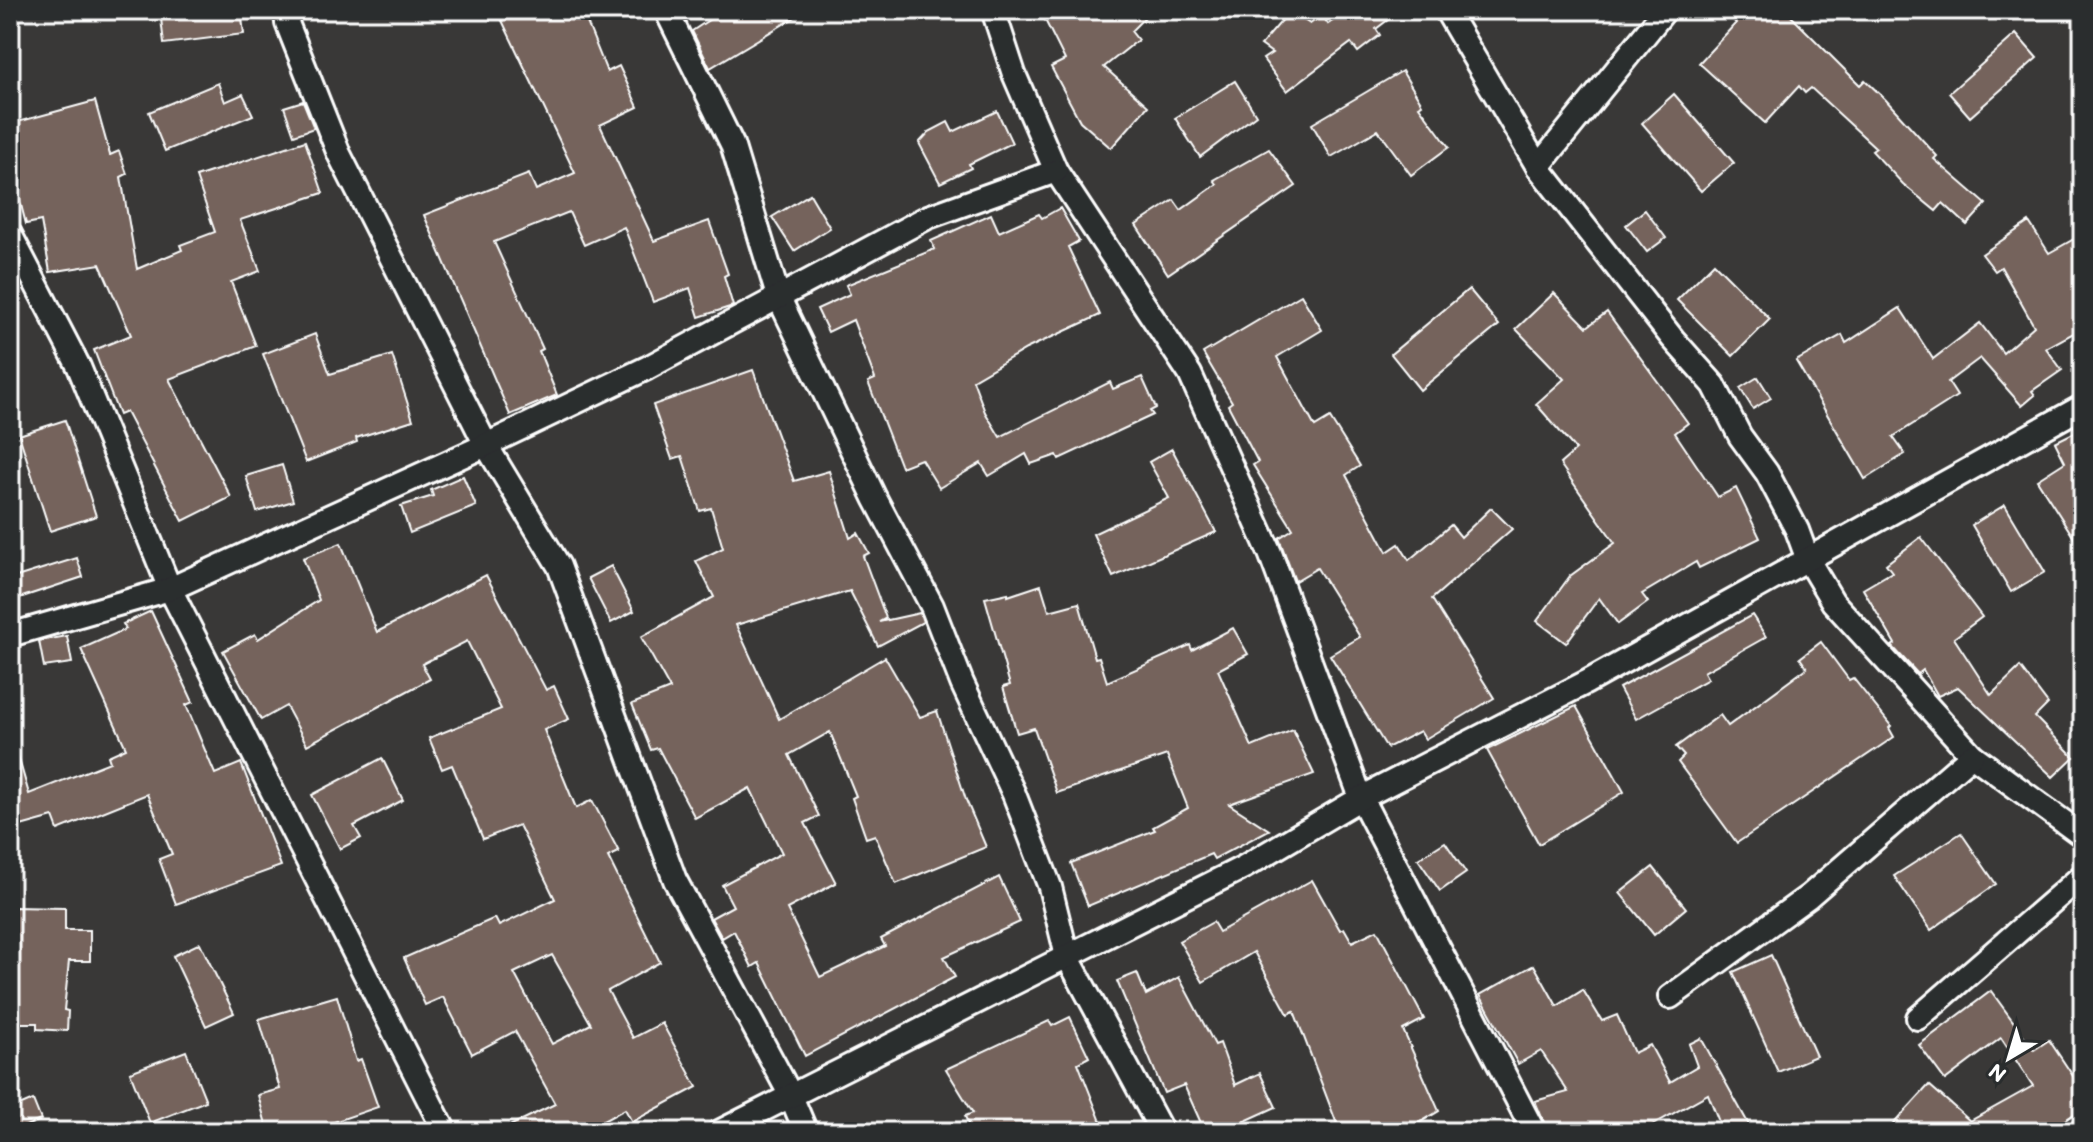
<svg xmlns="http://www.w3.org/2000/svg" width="2093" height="1142" font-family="Itim,sans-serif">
	<rect width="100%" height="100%" fill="#393837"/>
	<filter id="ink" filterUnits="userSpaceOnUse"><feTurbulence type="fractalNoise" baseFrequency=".0125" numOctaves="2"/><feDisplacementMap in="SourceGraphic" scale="16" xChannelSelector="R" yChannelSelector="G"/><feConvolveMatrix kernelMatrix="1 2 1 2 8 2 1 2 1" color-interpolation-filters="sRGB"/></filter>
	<g filter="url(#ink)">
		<g fill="#74635b" stroke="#fff" stroke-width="2" fill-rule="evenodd">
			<polygon points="160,10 241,10 244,34 164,44"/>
			<polygon points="497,10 582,10 607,72 619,66 638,107 600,125 654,241 709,221 728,274 724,276 733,306 699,317 690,288 653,302 624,227 584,245 569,212 494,242 543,349 539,351 557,395 510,415 424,215 529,174 536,190 575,173"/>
			<polygon points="724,10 807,10 710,68 692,31"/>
			<polygon points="1040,10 1152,10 1131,31 1138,40 1104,67 1148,106 1111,148 1080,121 1051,67 1065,60"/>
			<polygon points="1348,10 1401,10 1376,29 1380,35 1358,52 1351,43 1287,91 1263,59 1272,53 1261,45 1290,11 1310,24 1322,15 1328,24"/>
			<polygon points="1723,10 1785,10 1860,85 1865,80 1885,99 1937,156 1934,159 1986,204 1967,225 1943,203 1936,211 1903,184 1872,151 1876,148 1811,88 1805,93 1799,86 1765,123 1699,63 1736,23"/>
			<polygon points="2016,34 2037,58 1970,117 1949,93"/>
			<polygon points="1402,71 1422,104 1419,106 1449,147 1411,175 1378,130 1331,157 1312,124"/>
			<polygon points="1235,81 1256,115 1200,157 1175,118"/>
			<polygon points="218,83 225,102 243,94 253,115 165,151 149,112"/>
			<polygon points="1674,94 1734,163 1701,191 1642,123"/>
			<polygon points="95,101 110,155 119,151 127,174 121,177 137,269 182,250 180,245 215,232 196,177 305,141 323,193 240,220 260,271 231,282 256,346 169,379 231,497 183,521 126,412 119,415 94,350 131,335 100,264 50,272 41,221 26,224 10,163 10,124"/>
			<polygon points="303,101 314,128 294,135 284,107"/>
			<polygon points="997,111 1012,143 969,164 971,168 940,183 919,143 929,132 948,122 953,132"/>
			<polygon points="1269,149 1296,186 1168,274 1136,225 1174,200 1181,210 1217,184 1214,180"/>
			<polygon points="810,194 830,228 794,251 772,217"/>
			<polygon points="1060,208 1079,241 1068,247 1100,315 1026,349 973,380 985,412 1000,437 1110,382 1113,389 1142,377 1156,408 1150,411 1153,415 1059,459 1057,455 1031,464 1026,454 989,476 981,463 939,488 921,459 901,467 868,382 875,379 853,320 828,332 817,309 850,294 846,285 935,249 931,241 991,214 999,232 1039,214 1042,218"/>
			<polygon points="1645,210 1666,238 1647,252 1626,225"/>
			<polygon points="2029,222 2049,253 2083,234 2083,328 2046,348 2062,370 2032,391 2035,395 2022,406 1980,358 1948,382 1957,396 1893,437 1905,454 1865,479 1796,361 1842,335 1846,343 1900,308 1933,359 1980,323 2003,353 2034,326 2001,267 1995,271 1982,254"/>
			<polygon points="1714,263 1770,319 1733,356 1677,300"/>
			<polygon points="1469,289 1499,325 1420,390 1391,354"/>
			<polygon points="1554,293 1587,327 1607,312 1688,423 1675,433 1718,497 1736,488 1760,538 1699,568 1696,562 1642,594 1648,602 1618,624 1599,598 1566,643 1537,621 1570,576 1615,543 1560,464 1576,450 1536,404 1564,379 1516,329"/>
			<polygon points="1301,295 1322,330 1277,357 1315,427 1330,418 1360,466 1346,475 1387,552 1399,544 1409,560 1451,525 1461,537 1491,508 1512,529 1432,599 1494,698 1425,739 1420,731 1387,748 1330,655 1360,637 1317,568 1295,581 1279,538 1293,529 1253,465 1258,462 1228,405 1232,402 1203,353"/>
			<polygon points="315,334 330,374 392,355 413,420 356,438 357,442 306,462 263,354"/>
			<polygon points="753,370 794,481 829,471 850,538 858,533 869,553 863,556 886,618 879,622 920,613 923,622 878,646 850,591 736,625 779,719 885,657 920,717 937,711 966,800 986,847 896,884 875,835 866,838 852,798 856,796 830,732 789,755 819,816 805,823 836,883 787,909 820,977 885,946 881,939 999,877 1020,922 944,957 955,977 805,1056 759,963 752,967 734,931 722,938 711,918 733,906 722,885 782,853 750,788 695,818 658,748 651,750 632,704 670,689 641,637 714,597 696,561 723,548 711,508 700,511 682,456 672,459 653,405"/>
			<polygon points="1758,377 1771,398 1753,409 1740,388"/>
			<polygon points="65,420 96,516 50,531 19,435"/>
			<polygon points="2083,428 2083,552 2037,480 2065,462 2055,442"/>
			<polygon points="1172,449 1216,532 1113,577 1093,534 1169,498 1149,462"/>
			<polygon points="282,465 293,501 257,512 246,476"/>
			<polygon points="463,476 476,506 410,533 401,506 433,496 431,490"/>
			<polygon points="2005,505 2045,572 2011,592 1972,525"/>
			<polygon points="1921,537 1982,617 1954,638 1991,695 2020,667 2048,704 2035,717 2074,757 2053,777 1958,687 1938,696 1923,670 1918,674 1892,646 1895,644 1863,589 1892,572 1886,564"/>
			<path d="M 341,543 L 377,632 L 486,575 L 546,690 L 554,686 L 569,719 L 544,730 L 576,808 L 592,800 L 619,852 L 608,857 L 660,962 L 608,991 L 633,1038 L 662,1023 L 697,1087 L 632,1122 L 625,1109 L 583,1132 L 497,1132 L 555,1104 L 515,1031 L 472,1054 L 443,997 L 425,1005 L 404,958 L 495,918 L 499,926 L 555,899 L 519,825 L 483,839 L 452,765 L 442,769 L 429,738 L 501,709 L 467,641 L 422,664 L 430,679 L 307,745 L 286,706 L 261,720 L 223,651 L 255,634 L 258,639 L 319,600 L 303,558 ZM 552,955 L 591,1024 L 552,1044 L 514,973 Z"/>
			<polygon points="77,558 83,577 10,601 10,579"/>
			<polygon points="611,566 634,611 611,623 588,578"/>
			<polygon points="1041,585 1049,611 1079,603 1095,658 1099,657 1107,682 1190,645 1192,650 1233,628 1248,654 1218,670 1252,747 1293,730 1314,774 1229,804 1269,830 1214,859 1211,854 1088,906 1071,863 1155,830 1153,827 1188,808 1167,755 1057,793 1034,728 1017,733 1003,687 1010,685 985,598 1008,593 1008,596"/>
			<polygon points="151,611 193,702 186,705 215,774 241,763 281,866 176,904 159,859 172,854 147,794 58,830 53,817 10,829 10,750 16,749 29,794 110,762 108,756 126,748 81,649 126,629 123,624"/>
			<polygon points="1752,615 1766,637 1704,672 1708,679 1636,719 1619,688"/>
			<polygon points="67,636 72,663 44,667 39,641"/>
			<polygon points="1821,642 1849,680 1853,678 1891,726 1889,728 1894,737 1737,843 1678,762 1684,756 1676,747 1720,715 1728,726 1807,668 1800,658"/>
			<polygon points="1576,706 1624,792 1539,844 1487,750"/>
			<polygon points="382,758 403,800 354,826 361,838 340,849 312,795"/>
			<polygon points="1961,833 1996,884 1931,930 1894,876"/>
			<polygon points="1445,842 1466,873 1440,891 1418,859"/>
			<polygon points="1653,867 1686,908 1654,935 1620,893"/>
			<polygon points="1312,880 1340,930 1344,928 1352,942 1377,930 1424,1019 1403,1030 1439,1111 1404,1132 1340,1132 1294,1011 1288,1014 1254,952 1203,982 1179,941 1213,922 1219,932"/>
			<polygon points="12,907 65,908 65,930 90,930 90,961 69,961 64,1010 68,1011 67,1031 37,1029 37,1023 10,1023"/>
			<polygon points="200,943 234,1013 206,1026 173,956"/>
			<polygon points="1771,955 1816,1056 1778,1072 1733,972"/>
			<polygon points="1534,965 1557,1006 1583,990 1602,1021 1617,1015 1634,1053 1650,1045 1670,1082 1697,1066 1689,1044 1701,1038 1753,1132 1723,1132 1708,1094 1640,1132 1548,1132 1535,1101 1568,1092 1541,1051 1518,1064 1480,995"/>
			<polygon points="1137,973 1146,995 1179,977 1215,1045 1220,1043 1235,1085 1260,1073 1276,1107 1221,1132 1205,1132 1184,1085 1164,1093 1117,981"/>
			<polygon points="1991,991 2034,1050 2049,1040 2083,1091 2083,1108 2047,1132 1886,1132 1929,1085 1970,1121 2033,1086 2001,1038 1945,1080 1919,1045"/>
			<polygon points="337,996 356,1061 361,1059 378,1107 316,1128 318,1132 268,1132 258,1095 280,1089 259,1019"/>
			<polygon points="1070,1017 1089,1057 1078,1063 1105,1132 971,1132 965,1116 973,1113 946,1069 1049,1021 1052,1026"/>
			<polygon points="186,1051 206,1101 150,1123 130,1072"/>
			<polygon points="33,1100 41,1120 10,1132 10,1110"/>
		</g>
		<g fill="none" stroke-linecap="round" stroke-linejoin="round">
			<defs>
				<g id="minor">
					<polyline points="286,10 287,23 339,154 486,445 559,566 675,880 790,1094 806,1132"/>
					<polyline points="666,10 732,144 778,296 875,498 932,606 962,683 1014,794 1050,887 1067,956 1162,1132"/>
					<polyline points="993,10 1014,74 1056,171 1190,374 1270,553 1361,798 1534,1132"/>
					<polyline points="1446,10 1538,167 1673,339 1714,385 1740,436 1767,473 1797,530 1808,560 1833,602 1972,755 2083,836"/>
					<polyline points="1538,167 1665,10"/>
					<polyline points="10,234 79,367 170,589 445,1132"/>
					<polyline points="10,635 170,589 486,445 647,368 928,217 1056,171"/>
					<polyline points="1670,997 1809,896 1972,755"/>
					<polyline points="1918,1018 2083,875"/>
					<polyline points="719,1132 1244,867 1361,798 1587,682 2083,406"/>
				</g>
			</defs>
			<use href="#minor" stroke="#fff" stroke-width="28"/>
			<use href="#minor" stroke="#2a2d2e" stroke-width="22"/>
		</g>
	</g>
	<rect width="2093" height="1142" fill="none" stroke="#2a2d2e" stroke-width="40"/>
	<rect x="20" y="20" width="2053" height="1102" fill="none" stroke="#fff" stroke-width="3" filter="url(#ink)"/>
	<g transform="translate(2009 1058) rotate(218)" stroke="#2a2d2e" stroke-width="6" paint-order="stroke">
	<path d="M0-6L14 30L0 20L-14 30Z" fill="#ffffff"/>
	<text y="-12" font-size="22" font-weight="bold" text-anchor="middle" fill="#ffffff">N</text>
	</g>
</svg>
